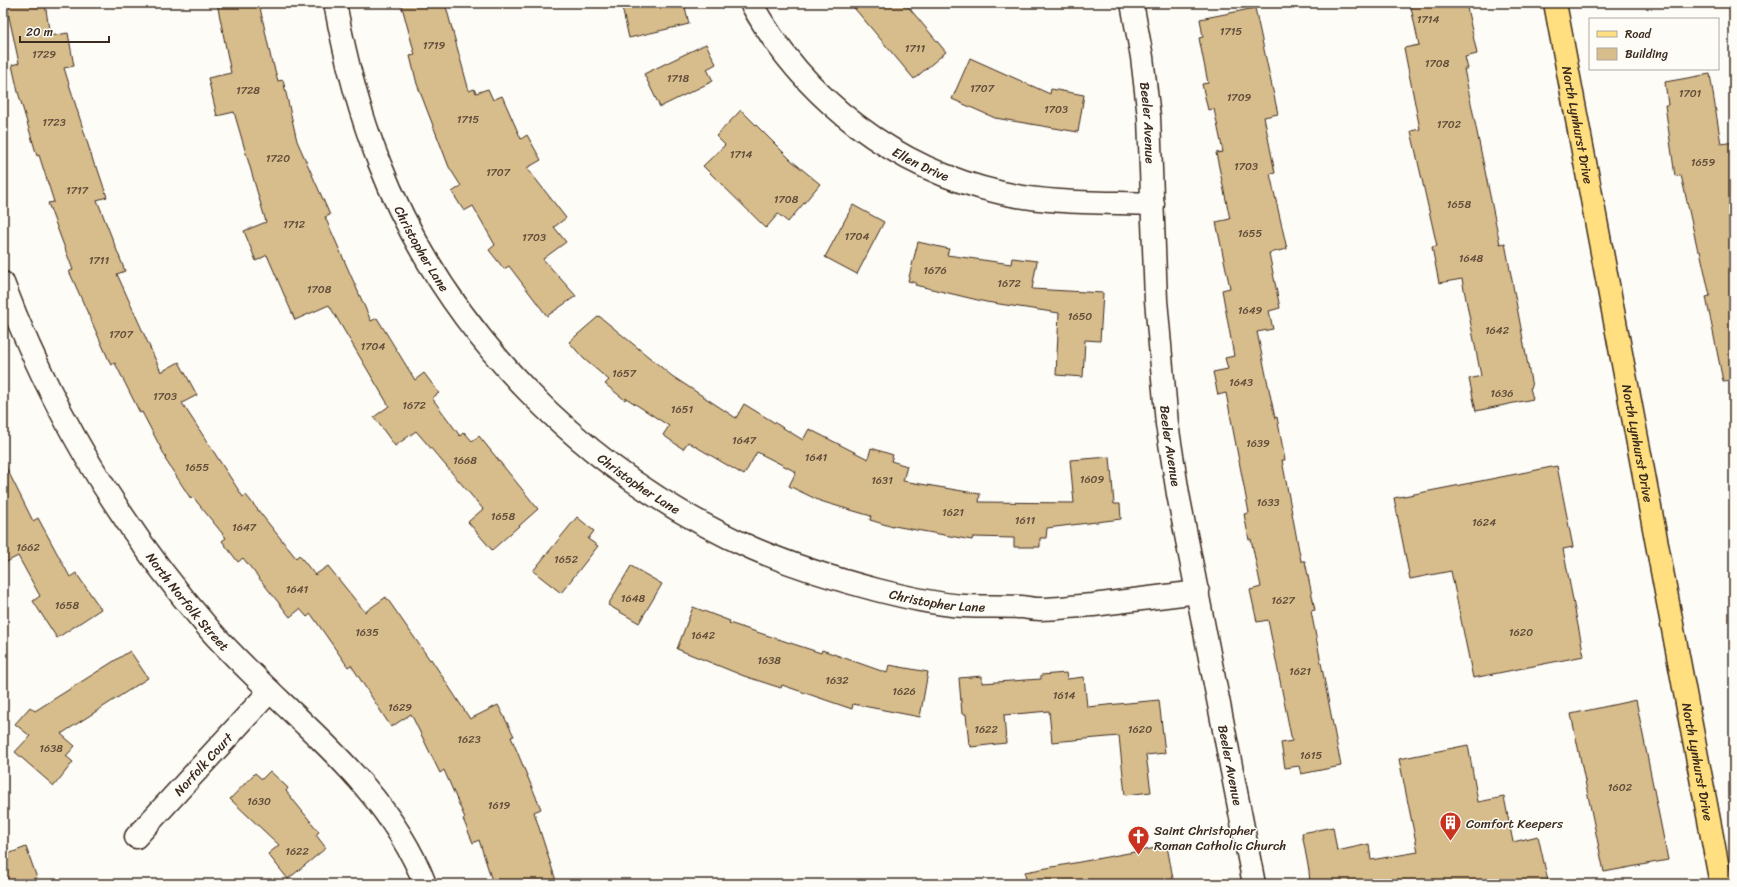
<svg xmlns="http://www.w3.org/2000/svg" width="1737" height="887" font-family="Sriracha,sans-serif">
	<rect width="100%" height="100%" fill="#fdfcf7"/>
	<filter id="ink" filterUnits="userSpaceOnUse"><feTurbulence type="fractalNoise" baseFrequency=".025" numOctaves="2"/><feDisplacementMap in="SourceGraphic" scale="8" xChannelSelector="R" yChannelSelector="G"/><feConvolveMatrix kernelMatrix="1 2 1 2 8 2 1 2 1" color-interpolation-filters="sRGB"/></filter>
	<g filter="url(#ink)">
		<g fill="#d7bc8c" stroke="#3b2a1e">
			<polygon points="6,3 45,3 50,36 68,33 74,66 64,68 95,167 97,167 107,197 97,200 125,271 117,274 161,372 179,362 197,395 182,403 243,497 246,495 296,558 299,555 315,575 328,566 365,612 386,597 430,660 431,659 470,719 498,705 514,736 511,737 541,809 534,812 557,884 493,884 479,840 473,843 463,819 465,818 444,770 440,773 411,714 391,727 351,665 348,667 311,614 307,617 300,609 290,617 243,558 238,562 222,541 226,538 193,497 191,499 165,459 166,458 142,412 140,413 115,363 111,365 69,271 73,270 48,203 54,202 39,155 37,156 18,92 12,65 19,63"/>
			<polygon points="217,3 259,3 272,63 273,63 278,81 283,80 297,141 330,215 325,217 371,321 377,318 415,380 424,373 439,393 432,398 460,436 464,432 472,441 479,436 538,509 492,550 468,522 483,509 416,431 395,446 374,417 389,406 329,305 295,320 267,255 256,261 244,231 266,222 234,112 217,116 208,78 231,73"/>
			<polygon points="401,3 445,3 469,91 474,89 476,93 488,89 493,100 502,96 521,139 527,135 541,160 527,168 566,218 554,227 566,242 543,259 576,296 547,316 509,266 504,269 489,250 495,245 473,206 464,211 452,192 461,186 449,167 417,84 410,56 415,55"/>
			<polygon points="621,3 684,3 689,24 629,38"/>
			<polygon points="850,3 905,3 946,52 914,79"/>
			<polygon points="1410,3 1466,3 1477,54 1465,57 1468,69 1464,69 1500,244 1505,243 1532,387 1530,388 1533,399 1476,411 1469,379 1481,376 1462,279 1439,283 1432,247 1437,246 1411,131 1420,129 1404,48 1419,45"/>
			<polygon points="1255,8 1278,114 1264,117 1275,173 1270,174 1287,249 1269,253 1280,308 1269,311 1273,329 1257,332 1275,418 1277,417 1285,460 1282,460 1301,561 1305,561 1315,610 1311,611 1341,766 1301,774 1299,766 1285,768 1281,743 1292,741 1268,620 1257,622 1250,590 1261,587 1251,539 1249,540 1244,514 1249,513 1226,393 1218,395 1213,372 1228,369 1225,358 1234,356 1222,290 1230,288 1216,222 1230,219 1216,153 1223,152 1214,109 1208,110 1202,84 1208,83 1199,38 1203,37 1200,19"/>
			<polygon points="706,44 716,64 707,69 713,81 660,107 644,74"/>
			<polygon points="970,58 1050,94 1051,89 1084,95 1078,132 995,118 952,99"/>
			<polygon points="1710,74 1721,144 1734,142 1734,380 1723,381 1706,297 1710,296 1700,251 1698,251 1681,175 1675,176 1665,105 1668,105 1665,82"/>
			<polygon points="741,110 792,161 820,184 788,222 778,214 766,228 703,166 725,145 716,136"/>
			<polygon points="853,205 884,222 857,274 825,257"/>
			<polygon points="918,242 949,249 947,255 1011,264 1012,258 1037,261 1032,289 1103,293 1100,341 1085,340 1083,377 1056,375 1059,313 986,302 915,285 916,283 908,281"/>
			<polygon points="599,316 672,376 736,418 744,404 803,440 809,429 868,459 871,448 893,455 891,461 907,466 903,481 980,494 979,502 1074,503 1070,460 1110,457 1114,504 1120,504 1121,519 1047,528 1046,538 1040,538 1040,547 1014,547 1014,538 973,537 972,540 894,526 893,527 870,520 871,516 820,501 789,486 796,472 757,452 744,475 688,442 683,449 663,435 669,426 626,398 625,400 605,384 609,380 584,359 569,342"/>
			<polygon points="3,461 33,521 38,518 70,577 76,573 101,609 57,638 33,601 40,596 18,556 3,564"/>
			<polygon points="1557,466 1573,547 1563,549 1584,656 1473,678 1451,571 1410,579 1394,498"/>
			<polygon points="577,517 594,531 588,539 598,546 561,593 533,571"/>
			<polygon points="631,566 662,584 639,623 608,605"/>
			<polygon points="693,607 730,621 729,623 821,653 822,650 887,673 889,665 928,672 920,717 853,704 852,709 782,685 781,688 744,676 677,649"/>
			<polygon points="130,651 148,678 61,734 75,746 66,756 73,762 54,786 15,752 30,736 15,724 30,707 35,711"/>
			<polygon points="1066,673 1067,679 1084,677 1087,707 1159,700 1165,753 1146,755 1151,792 1125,795 1119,736 1052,742 1049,711 1004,715 1006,743 971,747 971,745 969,745 966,714 962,714 959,678 982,676 982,683 1041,679 1041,675"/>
			<polygon points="1636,700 1668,860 1604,872 1571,714"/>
			<polygon points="1468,745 1478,802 1504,797 1513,842 1538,836 1548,881 1533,884 1310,884 1309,871 1302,833 1333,827 1337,851 1369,844 1371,860 1418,852 1399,759"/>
			<polygon points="270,771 288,788 286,791 319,832 316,835 326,848 288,879 268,854 279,845 230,799 255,773 262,779"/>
			<polygon points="1167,846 1174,884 1026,884 1025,872"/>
			<polygon points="26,847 37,878 21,884 3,884 3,856"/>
		</g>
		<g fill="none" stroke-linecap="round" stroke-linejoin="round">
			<defs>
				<g id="minor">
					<path id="s1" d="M 335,3 C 345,57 358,110 379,162 C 446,333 586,475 754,549 C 794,566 835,579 877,590 C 905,597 934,604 964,606 C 983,607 1003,606 1022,607 C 1028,608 1034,609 1040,609 C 1057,609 1075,606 1093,605 C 1128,601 1163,596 1198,592"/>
					<path id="s2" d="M 751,3 C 804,99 895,169 1002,193 C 1051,204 1103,202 1153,204"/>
					<path id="s3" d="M 1132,3 L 1142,57 L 1149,117 L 1156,300 L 1167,424 L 1178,494 L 1254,884"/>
					<path id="s4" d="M 3,283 C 51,410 121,527 210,630 C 283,713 384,778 425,884"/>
					<path id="s5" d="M 136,837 L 270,691"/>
				</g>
				<g id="major">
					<path id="s6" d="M 1555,3 L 1721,884"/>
				</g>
			</defs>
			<use href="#minor" stroke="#3b2a1e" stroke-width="25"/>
			<use href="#major" stroke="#3b2a1e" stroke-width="25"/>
			<use href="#minor" stroke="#fdfcf7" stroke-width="22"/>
			<use href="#major" stroke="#ffdf80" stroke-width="22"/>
		</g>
	</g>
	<defs>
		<symbol id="building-pin" viewBox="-11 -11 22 30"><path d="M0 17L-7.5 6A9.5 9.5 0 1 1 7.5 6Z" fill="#c8321e" stroke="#fdfcf7"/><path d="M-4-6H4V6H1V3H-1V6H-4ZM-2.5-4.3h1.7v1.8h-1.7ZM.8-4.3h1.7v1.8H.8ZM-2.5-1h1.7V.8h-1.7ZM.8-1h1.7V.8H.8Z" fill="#fff"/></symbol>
		<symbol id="church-pin" viewBox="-11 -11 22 30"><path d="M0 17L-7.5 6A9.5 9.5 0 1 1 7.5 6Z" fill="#c8321e" stroke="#fdfcf7"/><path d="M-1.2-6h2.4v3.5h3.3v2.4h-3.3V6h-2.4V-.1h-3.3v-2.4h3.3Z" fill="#fff"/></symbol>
	</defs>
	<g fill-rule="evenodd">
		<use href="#building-pin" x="1438" y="810" width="25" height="34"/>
		<use href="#church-pin" x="1126" y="824" width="25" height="34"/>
	</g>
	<g text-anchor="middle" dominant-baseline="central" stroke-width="3" stroke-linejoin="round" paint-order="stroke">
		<g font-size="11" fill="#624e3a">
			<text x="1428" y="19">1714</text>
			<text x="1231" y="31">1715</text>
			<text x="434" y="45">1719</text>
			<text x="915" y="48">1711</text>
			<text x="44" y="54">1729</text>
			<text x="1437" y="63">1708</text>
			<text x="678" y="78">1718</text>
			<text x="982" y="88">1707</text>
			<text x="248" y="90">1728</text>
			<text x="1690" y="93">1701</text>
			<text x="1239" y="97">1709</text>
			<text x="1056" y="109">1703</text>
			<text x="468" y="119">1715</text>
			<text x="54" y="122">1723</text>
			<text x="1449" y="124">1702</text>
			<text x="741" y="154">1714</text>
			<text x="278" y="158">1720</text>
			<text x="1703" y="162">1659</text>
			<text x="1246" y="166">1703</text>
			<text x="498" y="172">1707</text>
			<text x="77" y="190">1717</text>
			<text x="786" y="199">1708</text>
			<text x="1459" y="204">1658</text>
			<text x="294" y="224">1712</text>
			<text x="1250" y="233">1655</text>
			<text x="857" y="236">1704</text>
			<text x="534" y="237">1703</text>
			<text x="1471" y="258">1648</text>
			<text x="99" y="260">1711</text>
			<text x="935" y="270">1676</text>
			<text x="1009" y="283">1672</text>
			<text x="319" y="289">1708</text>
			<text x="1250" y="310">1649</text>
			<text x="1080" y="316">1650</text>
			<text x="1497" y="330">1642</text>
			<text x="121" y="334">1707</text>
			<text x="373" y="346">1704</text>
			<text x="624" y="373">1657</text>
			<text x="1241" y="382">1643</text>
			<text x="1502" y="393">1636</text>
			<text x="165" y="396">1703</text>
			<text x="414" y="405">1672</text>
			<text x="682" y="409">1651</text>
			<text x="744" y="440">1647</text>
			<text x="1258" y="443">1639</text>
			<text x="816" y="457">1641</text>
			<text x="465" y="460">1668</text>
			<text x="197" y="467">1655</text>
			<text x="1092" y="479">1609</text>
			<text x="882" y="480">1631</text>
			<text x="1268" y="502">1633</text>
			<text x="953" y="512">1621</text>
			<text x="503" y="516">1658</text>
			<text x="1025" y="520">1611</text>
			<text x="1484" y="522">1624</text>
			<text x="244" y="527">1647</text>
			<text x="28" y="547">1662</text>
			<text x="566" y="559">1652</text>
			<text x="297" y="589">1641</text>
			<text x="633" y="598">1648</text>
			<text x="1283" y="600">1627</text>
			<text x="67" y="605">1658</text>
			<text x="367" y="632">1635</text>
			<text x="1521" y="632">1620</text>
			<text x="703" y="635">1642</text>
			<text x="769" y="660">1638</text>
			<text x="1300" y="671">1621</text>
			<text x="837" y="680">1632</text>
			<text x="904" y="691">1626</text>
			<text x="1064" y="695">1614</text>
			<text x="400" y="707">1629</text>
			<text x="986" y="729">1622</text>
			<text x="1140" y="729">1620</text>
			<text x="469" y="739">1623</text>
			<text x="51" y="748">1638</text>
			<text x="1311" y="755">1615</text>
			<text x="1620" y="787">1602</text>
			<text x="259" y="801">1630</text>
			<text x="499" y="805">1619</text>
			<text x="297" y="851">1622</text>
		</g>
		<g font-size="13" fill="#3b2a1e" stroke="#fdfcf7">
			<text stroke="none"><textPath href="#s3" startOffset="121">Beeler Avenue</textPath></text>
			<text stroke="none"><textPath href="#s6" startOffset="124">North Lynhurst Drive</textPath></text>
			<text stroke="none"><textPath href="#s2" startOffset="238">Ellen Drive</textPath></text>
			<text stroke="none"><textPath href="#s1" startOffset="262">Christopher Lane</textPath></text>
			<text stroke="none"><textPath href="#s6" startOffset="448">North Lynhurst Drive</textPath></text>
			<text stroke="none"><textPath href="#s3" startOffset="445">Beeler Avenue</textPath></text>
			<text stroke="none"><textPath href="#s1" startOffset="585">Christopher Lane</textPath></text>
			<text stroke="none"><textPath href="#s1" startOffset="909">Christopher Lane</textPath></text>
			<text stroke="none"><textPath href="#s4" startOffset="370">North Norfolk Street</textPath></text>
			<text stroke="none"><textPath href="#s6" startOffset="772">North Lynhurst Drive</textPath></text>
			<text stroke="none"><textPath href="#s5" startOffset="99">Norfolk Court</textPath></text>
			<text stroke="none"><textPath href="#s3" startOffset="770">Beeler Avenue</textPath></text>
		</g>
		<g font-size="13" fill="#3b2a1e" stroke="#fdfcf7" text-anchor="start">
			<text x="1466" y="823">Comfort Keepers</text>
			<text x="1154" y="830">Saint Christopher<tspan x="1154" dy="15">Roman Catholic Church</tspan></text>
		</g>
	</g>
	<rect width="1737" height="887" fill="none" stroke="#fdfcf7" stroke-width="16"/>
	<rect x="8" y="8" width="1721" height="871" fill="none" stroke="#3b2a1e" stroke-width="1.5" filter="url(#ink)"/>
	<rect x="1589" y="18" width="130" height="52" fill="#fdfcf7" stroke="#afa8a0"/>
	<rect x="1597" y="31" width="20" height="6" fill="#ffdf80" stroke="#afa8a0"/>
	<text x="1625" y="38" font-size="12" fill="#3b2a1e">Road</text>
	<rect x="1597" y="48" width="20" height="12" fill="#d7bc8c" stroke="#afa8a0"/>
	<text x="1625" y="58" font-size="12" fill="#3b2a1e">Building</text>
	<path d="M20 36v6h89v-6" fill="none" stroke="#3b2a1e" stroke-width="2"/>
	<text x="26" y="36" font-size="12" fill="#3b2a1e" stroke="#fdfcf7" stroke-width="3" paint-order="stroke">20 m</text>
</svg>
